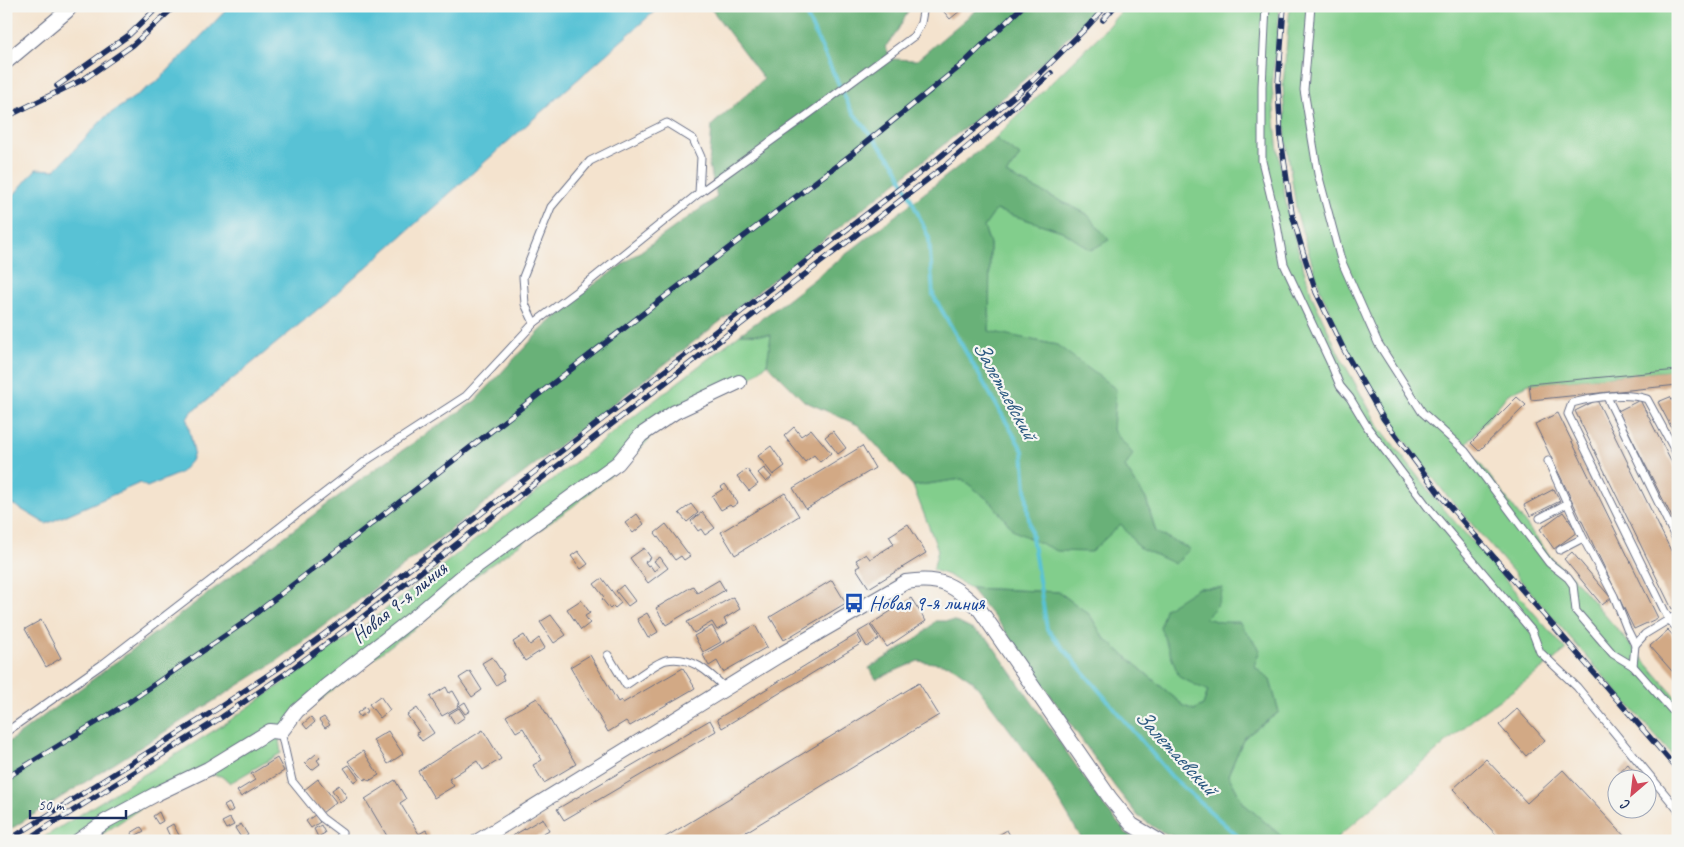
<svg xmlns="http://www.w3.org/2000/svg" width="1684" height="847" font-family="Caveat,sans-serif">
	<rect width="100%" height="100%" fill="#f6f6f2"/>
	<filter id="ink" filterUnits="userSpaceOnUse"><feTurbulence type="fractalNoise" baseFrequency=".02" numOctaves="2"/><feDisplacementMap in="SourceGraphic" scale="10" xChannelSelector="R" yChannelSelector="G"/><feConvolveMatrix kernelMatrix="1 2 1 2 8 2 1 2 1" color-interpolation-filters="sRGB"/></filter>
	<filter id="wash" filterUnits="userSpaceOnUse"><feTurbulence type="fractalNoise" baseFrequency=".0096" numOctaves="4" result="noise"/><feDisplacementMap in="SourceGraphic" scale="20" xChannelSelector="R" yChannelSelector="G"/><feGaussianBlur stdDeviation="1.12" result="paint"/><feColorMatrix in="noise" values="0 0 0 0 0 0 0 0 0 0 0 0 0 0 0 0 0 1.4 0 .05"/><feComposite in="paint" operator="in"/></filter>
	<g filter="url(#wash)">
		<rect width="100%" height="100%" fill="#f4e3ce"/>
		<g fill="#82ce8c" stroke="#4e7e75">
			<polygon points="1126,6 1280,6 1272,86 1277,143 1288,216 1312,296 1340,356 1378,425 1436,500 1566,650 1533,676 1478,715 1337,838 1337,841 1287,841 1244,804 1228,775 1244,738 1279,712 1270,680 1254,666 1220,622 1205,618 1223,588 1198,588 1186,597 1208,691 1203,705 1194,710 1184,706 1103,637 1090,615 1059,592 970,588 948,575 933,570 938,550 913,486 962,479 991,502 1014,531 1090,551 1121,523 1138,547 1189,549 1156,532 1146,499 1125,467 1132,454 1113,430 1057,345 989,332 990,244 984,227 996,210 1062,231 1091,249 1087,214 1006,174 1020,156 995,138 1100,35"/>
			<polygon points="1290,6 1678,6 1678,370 1529,384 1508,394 1466,445 1553,560 1573,578 1678,700 1678,762 1444,492 1389,420 1347,348 1321,292 1297,214 1286,141 1283,86"/>
			<polygon points="740,334 772,335 767,364 743,385 702,403 651,434 648,441 623,465 572,507 468,581 425,621 394,643 301,714 287,733 279,740 281,753 230,783 221,776 207,774 157,797 92,841 38,841 226,723 367,624"/>
		</g>
		<g fill="#69b178" stroke="#42706b">
			<polygon points="709,6 907,6 909,10 895,35 885,47 892,59 917,60 981,6 1097,6 1084,22 1025,79 981,115 726,317 350,607 277,661 6,832 6,744 375,469 475,401 541,330 585,291 717,197 709,165 712,125 764,79"/>
			<polygon points="995,138 1020,156 1006,174 1087,214 1109,240 1091,250 1062,231 996,210 984,227 990,244 989,331 1057,345 1116,389 1113,430 1133,454 1125,467 1146,499 1156,532 1190,549 1175,564 1138,547 1121,524 1091,552 1057,551 1014,531 991,502 962,479 913,486 858,425 804,401 767,364 771,335 740,334 786,301"/>
			<polygon points="970,588 1059,592 1090,615 1103,637 1184,706 1194,710 1203,705 1208,691 1179,677 1160,627 1165,609 1198,588 1223,588 1217,606 1205,618 1221,622 1239,622 1260,650 1254,666 1270,680 1279,712 1244,738 1228,775 1244,804 1287,841 1184,841 1158,830 1138,816 1115,787 1002,627"/>
			<polygon points="935,621 955,621 975,631 988,639 1104,806 1126,833 1138,841 1083,841 1045,777 973,681 950,665 918,661 876,679 869,668 921,636"/>
		</g>
		<polygon fill="#59c2d5" stroke="#3a789a" points="230,6 664,6 656,10 334,296 201,405 191,412 187,419 194,452 191,461 180,473 147,487 140,483 46,524 14,505 6,504 6,204 36,169 55,170 104,118 159,80"/>
		<g fill="none" stroke-linecap="round" stroke-linejoin="round">
			<polyline stroke="#59c2d5" stroke-width="4" points="802,6 851,110 896,166 929,238 933,295 1023,451 1028,513 1047,629 1172,777 1243,841"/>
		</g>
		<g id="blocks">
			<g fill="#d2a985">
				<polygon points="939,6 966,6 950,19"/>
				<polygon points="1678,370 1678,385 1531,400 1529,384"/>
				<polygon points="1517,397 1526,405 1479,451 1471,443"/>
				<polygon points="1670,397 1673,402 1678,400 1678,440 1658,402"/>
				<polygon points="1597,400 1678,565 1678,607 1672,609 1575,411"/>
				<polygon points="1640,400 1678,475 1678,529 1618,411"/>
				<polygon points="1558,413 1658,618 1634,629 1535,424"/>
				<polygon points="794,427 801,436 811,429 831,453 820,462 814,455 805,462 784,436"/>
				<polygon points="833,431 846,448 838,454 825,437"/>
				<polygon points="771,446 785,466 773,475 758,456"/>
				<polygon points="862,446 875,468 806,509 793,488"/>
				<polygon points="764,468 772,477 766,482 758,473"/>
				<polygon points="747,469 758,484 749,491 737,476"/>
				<polygon points="725,484 738,503 732,507 730,505 721,510 712,496 723,489 721,487"/>
				<polygon points="1554,489 1560,501 1530,516 1524,505"/>
				<polygon points="785,493 799,516 735,555 721,532"/>
				<polygon points="691,504 698,513 687,522 679,513"/>
				<polygon points="702,512 715,528 705,535 701,529 698,531 691,521"/>
				<polygon points="1563,512 1577,532 1554,549 1540,529"/>
				<polygon points="637,514 644,524 633,533 625,523"/>
				<polygon points="666,524 690,556 684,560 681,556 675,560 655,533"/>
				<polygon points="908,524 926,553 869,588 856,568 860,566 856,560 866,554 870,559 894,544 889,536"/>
				<polygon points="644,548 651,558 645,562 648,566 650,565 654,571 659,567 654,561 660,557 668,568 648,583 630,558"/>
				<polygon points="578,551 588,564 581,569 571,556"/>
				<polygon points="1572,552 1611,598 1602,605 1564,559"/>
				<polygon points="602,578 621,603 615,608 613,606 610,609 602,599 604,597 594,584"/>
				<polygon points="719,580 725,590 666,625 656,608 693,586 697,593"/>
				<polygon points="832,580 846,603 784,640 770,617"/>
				<polygon points="623,585 635,601 628,606 616,591"/>
				<polygon points="733,597 740,609 724,619 727,624 717,630 712,622 694,633 687,622"/>
				<polygon points="911,598 926,621 887,647 871,624"/>
				<polygon points="581,600 590,613 585,616 590,623 581,630 567,609"/>
				<polygon points="647,613 658,632 648,638 637,619"/>
				<polygon points="551,615 566,635 554,643 540,622"/>
				<polygon points="41,620 61,658 46,667 25,629"/>
				<polygon points="755,625 767,647 723,672 717,661 709,666 703,655"/>
				<polygon points="870,625 879,639 867,647 858,632"/>
				<polygon points="712,626 721,642 703,652 694,636"/>
				<polygon points="1668,630 1678,641 1678,678 1650,646"/>
				<polygon points="857,634 862,643 722,728 717,719"/>
				<polygon points="524,635 530,645 539,638 545,648 525,661 513,642"/>
				<polygon points="590,655 618,702 621,700 623,703 683,668 695,688 630,726 626,721 608,732 570,667"/>
				<polygon points="492,657 504,675 502,676 504,680 496,685 482,663"/>
				<polygon points="470,671 482,690 472,697 459,678"/>
				<polygon points="919,683 939,715 731,841 659,841"/>
				<polygon points="446,687 449,693 453,691 460,703 457,705 458,707 442,716 430,697"/>
				<polygon points="380,696 390,710 380,718 369,704"/>
				<polygon points="537,698 576,764 544,783 533,765 542,760 523,728 516,732 506,716"/>
				<polygon points="465,702 470,711 465,714 459,706"/>
				<polygon points="365,707 368,711 360,717 357,713"/>
				<polygon points="417,708 434,733 422,741 416,733 419,732 407,715"/>
				<polygon points="459,708 465,717 455,724 449,714"/>
				<polygon points="1517,709 1545,740 1526,756 1499,725"/>
				<polygon points="311,717 315,722 307,729 303,724"/>
				<polygon points="324,717 330,725 325,728 319,720"/>
				<polygon points="710,720 716,731 564,820 557,809"/>
				<polygon points="483,730 501,759 483,770 477,761 449,779 454,786 434,798 418,771"/>
				<polygon points="388,731 403,754 388,764 373,740"/>
				<polygon points="363,751 379,775 369,781 367,778 364,780 348,761"/>
				<polygon points="316,754 320,758 317,760 320,764 312,770 305,763"/>
				<polygon points="277,758 284,771 241,797 237,791 255,780 251,774"/>
				<polygon points="1486,759 1527,803 1563,770 1629,841 1502,841 1453,789"/>
				<polygon points="1628,764 1640,780 1625,780 1619,772"/>
				<polygon points="349,765 359,779 354,782 344,768"/>
				<polygon points="318,779 336,802 322,813 304,790"/>
				<polygon points="395,780 406,799 400,803 419,834 426,830 432,841 390,841 365,799"/>
				<polygon points="339,785 347,797 340,802 332,790"/>
				<polygon points="229,803 233,810 228,813 224,806"/>
				<polygon points="159,812 163,821 158,824 153,816"/>
				<polygon points="315,815 320,822 311,828 306,821"/>
				<polygon points="230,818 234,825 226,829 222,822"/>
				<polygon points="543,818 549,830 530,841 504,841"/>
				<polygon points="173,824 180,837 172,841 166,828"/>
				<polygon points="241,824 248,835 242,839 235,828"/>
				<polygon points="321,825 325,833 318,837 314,829"/>
				<polygon points="141,827 144,831 133,837 131,833"/>
				<polygon points="1007,830 1013,841 989,841"/>
			</g>
		</g>
	</g>
	<g filter="url(#ink)">
		<use href="#blocks" fill-opacity="0" stroke="#676e85" stroke-width="1"/>
		<g fill="none" stroke-linecap="round" stroke-linejoin="round">
			<defs>
				<g id="lane">
					<polyline points="1266,6 1262,86 1262,161 1275,214 1284,264 1331,364 1340,386 1350,398 1368,428 1427,506 1532,631 1540,652 1577,687 1678,810"/>
					<polyline points="1311,6 1304,90 1318,174 1341,260 1378,343 1422,412 1465,451 1549,563 1568,578 1573,585 1576,611 1613,654 1633,666 1678,717"/>
					<polyline points="534,323 525,304 523,277 551,207 590,161 667,123 693,139 701,157 699,193"/>
					<polyline points="1607,397 1678,543"/>
					<path d="M 1678,456 L 1647,399 C 1623,392 1596,397 1572,403 L 1568,414 L 1669,620 L 1678,629"/>
					<polyline points="1548,461 1583,538 1614,596 1627,629 1635,645"/>
					<polyline points="1540,518 1568,503"/>
					<polyline points="1560,550 1583,538"/>
					<path d="M 608,655 L 626,685 C 635,679 657,662 666,660 C 691,655 709,672 726,689"/>
					<polyline points="1633,666 1635,645 1645,634 1678,614"/>
					<polyline points="6,732 104,663 367,460 466,396 534,323 581,288 699,193 810,113 914,36 921,23 924,6"/>
					<polyline points="281,732 292,781 322,818 342,833 338,841"/>
				</g>
				<g id="street">
					<polyline points="6,62 67,11 71,6"/>
					<polyline points="78,841 106,821 158,793 208,769 270,731 281,732 297,711 326,686 417,615 464,575 618,463 641,435 675,412 739,382"/>
					<path d="M 478,841 L 778,656 L 906,582 C 942,576 955,586 980,610 L 1110,798 L 1132,825 L 1159,841"/>
				</g>
			</defs>
			<use href="#lane" stroke="#676e85" stroke-width="9"/>
			<use href="#street" stroke="#676e85" stroke-width="16"/>
			<use href="#lane" stroke="#fff" stroke-width="7"/>
			<use href="#street" stroke="#fff" stroke-width="14"/>
			<defs>
				<g id="rail">
					<polyline points="1284,6 1278,85 1281,140 1292,214 1303,252 1316,292 1344,350 1383,418 1441,496 1678,770"/>
					<polyline points="1103,20 1115,6"/>
					<polyline points="57,86 129,35 159,6"/>
					<polyline points="6,117 84,79 133,45 175,6"/>
					<polyline points="6,778 123,706 242,624 662,299 852,154 964,63 1023,6"/>
					<polyline points="7,841 217,709 280,667 354,612 935,161 1030,83 1088,26 1106,6"/>
					<polyline points="25,841 222,717 285,674 360,619 941,169 989,129 1051,73"/>
				</g>
			</defs>
			<use href="#rail" stroke="#1b2f5e" stroke-width="5.5"/>
			<use href="#rail" stroke="#f6f6f2" stroke-width="4" stroke-dasharray="11" stroke-linecap="butt"/>
		</g>
	</g>
	<defs>
		<symbol id="bus-bare" viewBox="-9 -9 18 18"><path d="M-5-6H5V4H4V6H2V4H-2V6H-4V4H-5ZM-3.5-4V0h7V-4ZM-3.5 1.2v1.5H-2V1.2ZM2 1.2v1.5H3.5V1.2Z" fill="#1a4fb4" stroke="#f6f6f2" stroke-width="2.5" paint-order="stroke"/></symbol>
	</defs>
	<g fill-rule="evenodd">
		<use href="#bus-bare" x="840" y="589" width="28" height="28"/>
	</g>
	<g text-anchor="middle" dominant-baseline="central" stroke-width="4.5" stroke-linejoin="round" paint-order="stroke">
		<g font-size="21" fill="#1b2f5e" stroke="#f6f6f2">
			<text transform="translate(399 602) rotate(-39)">Новая 9-я линия</text>
		</g>
		<g font-size="21" fill="#164399" stroke="#f6f6f2" text-anchor="start">
			<text x="869" y="603">Новая 9-я линия</text>
		</g>
		<g font-size="22" font-style="italic" fill="#2e5b82" stroke="#f6f6f2">
			<text transform="translate(1005 390) rotate(61)">Залетаевский</text>
			<text transform="translate(1176 752) rotate(47)">Залетаевский</text>
		</g>
	</g>
	<rect width="1684" height="847" fill="none" stroke="#f6f6f2" stroke-width="25"/>
	<g transform="translate(1632 794) rotate(208)"><circle r="24" fill="#f6f6f2" stroke="#9ea6b7"/>
	<path d="M0-4L9 19L0 12L-9 19Z" fill="#d1495b"/>
	<text y="-8" font-size="14" font-weight="bold" text-anchor="middle" fill="#1b2f5e">С</text>
	</g>
	<path d="M30 810v8h96v-8" fill="none" stroke="#1b2f5e" stroke-width="2.5"/>
	<text x="38" y="810" font-size="15" fill="#1b2f5e" stroke="#f6f6f2" stroke-width="4" paint-order="stroke">50 m</text>
</svg>
